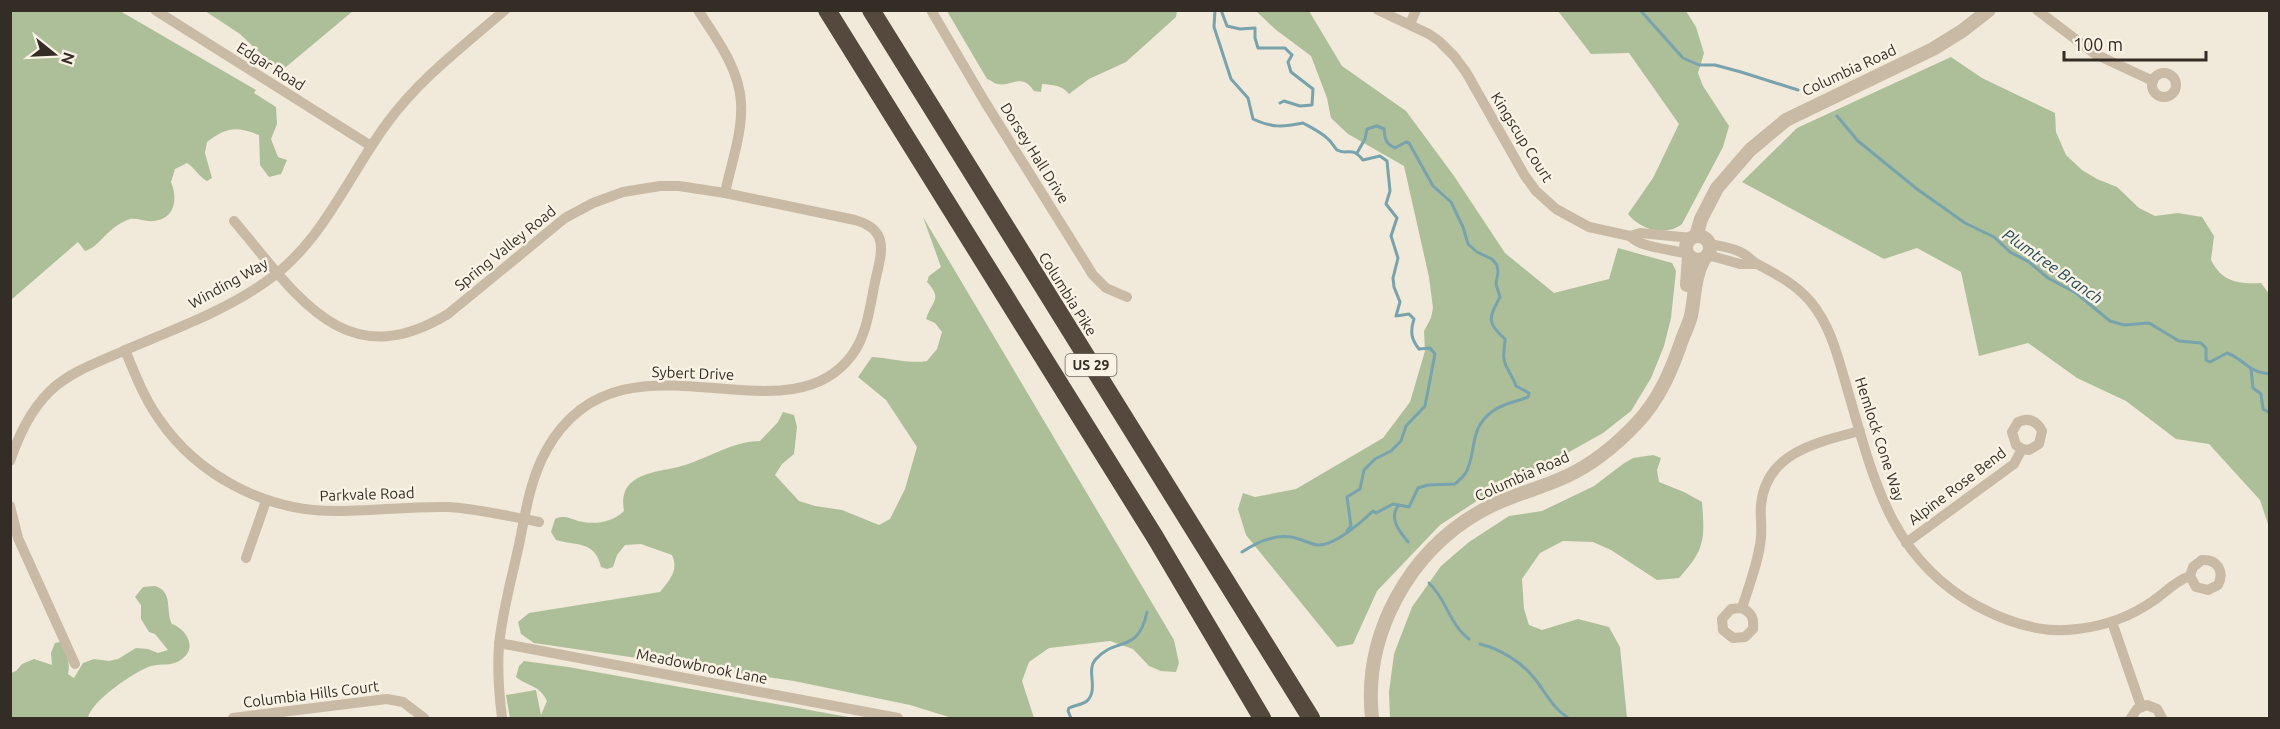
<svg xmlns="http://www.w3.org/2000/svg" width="2280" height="729" font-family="Ubuntu,sans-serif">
	<rect width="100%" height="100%" fill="#f1e9d9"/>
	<g fill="#adbf99">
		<path d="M 11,10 L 120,11 L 256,90 L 254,93 L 276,107 L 277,124 L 271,139 L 278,157 L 287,160 L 281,174 L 269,177 L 260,165 L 259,135 C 236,126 227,127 207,142 L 205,153 L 212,178 L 207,181 C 198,176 195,168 187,163 L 175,169 L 171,182 C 178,199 175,219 154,221 C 146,222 138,218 130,219 C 127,220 121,223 118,225 C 106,232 97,248 85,251 L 78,242 L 11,300 Z"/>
		<polygon points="205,11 353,11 280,72 240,34"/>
		<path d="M 947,11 L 1177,11 L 1176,17 L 1126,62 L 1089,79 L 1069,94 C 1062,85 1053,85 1042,84 L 1041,92 L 1034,91 C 1021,72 1013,87 997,84 C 993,83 991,80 987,79 Z"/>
		<polygon points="1256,11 1309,11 1342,66 1406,111 1454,176 1505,253 1554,293 1609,279 1618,248 1672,263 1676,271 1671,318 1664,346 1651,378 1631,411 1603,433 1562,456 1509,480 1440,525 1377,591 1353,644 1337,647 1246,535 1238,509 1243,493 1255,497 1296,489 1383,438 1410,402 1425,351 1424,331 1431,318 1433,308 1429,277 1404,166 1348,134 1331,118 1327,98 1311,56 1275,29"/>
		<path d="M 1558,11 L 1686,11 L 1696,27 L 1704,53 L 1698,73 L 1703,86 L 1729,126 L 1723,147 L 1682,224 C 1665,237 1641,230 1628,214 L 1653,178 L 1679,124 L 1629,53 L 1591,54 Z"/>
		<path d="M 1951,57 L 1982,78 L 2055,113 L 2056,132 L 2066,155 L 2082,170 L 2097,179 L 2117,187 L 2139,208 L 2155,216 L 2178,213 L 2202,217 L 2214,236 L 2211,260 C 2222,282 2238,284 2261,283 L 2270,295 L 2269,527 L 2260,500 L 2209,444 L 2176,439 L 2126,401 L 2077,378 L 2028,343 L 1979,356 L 1961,272 L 1917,248 L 1884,259 L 1742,182 L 1797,128 Z"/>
		<path d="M 923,217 L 1174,640 L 1179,663 L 1176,672 L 1161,671 L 1149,666 L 1133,649 L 1110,641 L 1049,648 L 1029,662 L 1022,681 L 1034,718 L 952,718 L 910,705 L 794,681 L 534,643 L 521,634 L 518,622 L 529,613 L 660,592 C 670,580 679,570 672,555 L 641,544 L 625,545 L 617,555 L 613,567 L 607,569 L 601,567 C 595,540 576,546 556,540 L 551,532 L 555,519 C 564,515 569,518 578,521 C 595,525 611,523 624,511 C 622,501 623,489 632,482 C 647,470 667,471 685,465 C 710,457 734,441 760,441 L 778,422 L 783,412 L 794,415 L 797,427 L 794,454 L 782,464 L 775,475 L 799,501 L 815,506 L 842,510 L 879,525 L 890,519 L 905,489 L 917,447 L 886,400 L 858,377 L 872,357 C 891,358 908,364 927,361 L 937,349 L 942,332 L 935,323 L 926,319 C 932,300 943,299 927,282 L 929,276 L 941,267 Z"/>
		<path d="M 1653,455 L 1661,458 L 1657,470 L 1659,482 L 1684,492 L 1702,502 C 1705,539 1705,550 1679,578 L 1657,580 L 1611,550 L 1593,542 L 1563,541 L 1540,553 L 1522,579 L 1524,609 L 1529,625 L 1542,630 L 1578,619 L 1609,627 L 1620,647 L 1627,718 L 1390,718 L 1389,692 L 1394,654 L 1412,607 L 1441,566 L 1469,542 L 1509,516 L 1542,511 L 1594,486 L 1623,464 L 1633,458 Z"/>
		<path d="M 155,586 C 174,592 165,611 172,624 C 186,629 198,648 182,659 C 172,667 162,663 151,666 C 135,671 90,702 88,718 L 11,718 L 11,673 L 16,671 L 22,664 L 34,659 L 52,665 L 51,653 L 55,643 L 60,642 C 66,651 71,663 68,674 L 74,678 L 83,663 L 94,659 L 109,661 L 118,659 L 136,648 L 148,649 L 158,653 L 168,650 L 155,634 L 149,632 L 141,619 L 141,605 L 135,597 L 143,587 Z"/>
		<path d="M 524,661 L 568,667 L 854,718 L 510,718 L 506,695 L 536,690 L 541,715 L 547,701 C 539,684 528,687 516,677 L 519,666 Z"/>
	</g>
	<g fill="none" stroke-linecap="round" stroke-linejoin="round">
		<g stroke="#78a3ad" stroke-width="3">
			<path d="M 1215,10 L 1214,27 L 1231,79 L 1248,98 L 1253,119 C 1272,128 1283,127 1303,123 C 1312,128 1321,132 1328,139 C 1332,142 1334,147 1337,150 C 1348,156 1351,145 1363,160 L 1380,156 L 1387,161 L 1390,191 L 1386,204 L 1397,218 L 1391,236 L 1398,258 L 1393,278 L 1394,287 L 1400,302 L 1396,316 L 1409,314 L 1414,319 C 1410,331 1411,339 1419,349 L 1430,348 L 1435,354 L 1425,406 L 1406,426 L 1401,441 L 1391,451 L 1375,459 L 1364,470 L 1360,489 L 1347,497 L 1351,526 L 1347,531"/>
			<polyline points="1221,10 1227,26 1240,29 1255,28 1255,38 1258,48 1285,48 1292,55 1288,62 1291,72 1313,89 1312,105 1300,106 1284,101 1280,103"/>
			<polyline points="1640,10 1683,58 1699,65 1715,65 1741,72 1798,90"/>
			<path d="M 1837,116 L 1858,141 L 1917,189 L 1965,223 L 1994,237 L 2010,252 L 2029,262 L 2048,278 L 2076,293 L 2110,321 L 2124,325 L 2149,323 L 2179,341 L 2201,343 L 2206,348 L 2206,360 L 2210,362 L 2227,353 C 2246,360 2245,371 2270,374"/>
			<polyline points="2251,369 2253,388 2261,394 2263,409 2270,413"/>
			<path d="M 1399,505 C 1388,517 1399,531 1408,542"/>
			<path d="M 1242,552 C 1256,543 1274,534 1291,537 C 1300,538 1309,544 1318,545 C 1334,546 1362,522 1373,511 L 1376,513 L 1393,504 L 1409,507 L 1418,488 L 1428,485 L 1455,484 C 1458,481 1462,478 1465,474 C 1478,453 1467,429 1493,411 C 1504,403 1516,402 1528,397 L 1529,393 L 1516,386 C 1513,376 1505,368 1504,359 C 1503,352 1505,346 1505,339 C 1486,322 1489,318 1500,297 L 1496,284 L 1498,272 L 1497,265 L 1492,259 L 1477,252 L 1468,244 L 1463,227 L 1451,202 L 1433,186 L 1409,143 L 1406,142 L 1395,148 C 1385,143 1385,139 1384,129 L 1377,126 L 1367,129 L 1365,139 L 1357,153"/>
			<path d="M 1429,583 C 1446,598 1449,624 1469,639"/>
			<path d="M 1480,644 C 1500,649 1522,662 1535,679 C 1546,693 1552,707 1568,718"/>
			<path d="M 1071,718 L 1068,711 L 1069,708 C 1074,705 1082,705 1087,701 C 1099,689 1086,671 1095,660 C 1115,636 1138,655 1147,612"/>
		</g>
		<g stroke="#c8baa5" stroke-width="10">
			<polyline points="155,10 371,146"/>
			<path d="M 698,10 C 716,38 739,68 741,102 C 743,132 731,164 725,193"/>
			<polyline points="931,10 985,102 1093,275 1106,288 1127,297"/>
			<polyline points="1378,10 1429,34 1439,41 1454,56 1466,72 1525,176 1536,191 1556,209 1589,227 1630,236 1640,233 1692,238"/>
			<polyline points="2037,10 2095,54 2153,81"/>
			<polyline points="1410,24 1416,10"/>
			<circle cx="2164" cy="85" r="12"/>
			<path d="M 234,221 C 295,292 343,378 448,314 L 565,218 L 593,203 L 623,192 L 660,186 L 679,186 L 725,193 L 855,220 C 891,230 881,254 875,282 C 870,306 867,335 852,355 C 784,447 622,317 547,449 C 531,477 526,509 520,540 C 513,574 502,611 499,646 C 497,671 499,694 502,718"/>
			<path d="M 1630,236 C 1640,248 1672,249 1688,254"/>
			<path d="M 1710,244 C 1720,246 1735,248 1744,254 C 1749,257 1753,262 1759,265 C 1778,275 1795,284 1810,301 C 1831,326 1838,357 1847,388 C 1873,476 1889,558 1977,606 C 2007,622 2043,634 2077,629 C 2105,626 2130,617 2153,601 C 2166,592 2175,581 2190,576 L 2193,567 L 2202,560 C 2217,559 2225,571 2218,585 L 2208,590 L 2196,587 L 2190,576"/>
			<polyline points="1708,255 1740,264 1757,264"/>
			<path d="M 125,350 C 135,374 144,398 159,419 C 198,476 266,511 334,511 C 373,511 410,506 449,507 C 479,509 509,516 539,522"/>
			<path d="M 10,461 C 19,435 30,411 50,391 C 70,372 96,363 121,352 C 169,331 221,313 264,283 C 321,245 346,180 385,126 C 418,80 462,47 505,10"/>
			<polyline points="10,506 18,538 75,664"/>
			<path d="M 1906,543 L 2014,464 L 2022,449 L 2029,450 L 2039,444 L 2042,431 C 2037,421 2029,417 2018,422 L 2012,432 L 2016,445 L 2022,449"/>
			<polyline points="246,558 266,501"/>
			<path d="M 1742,608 C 1752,613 1754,618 1753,629 L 1745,637 L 1733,638 L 1723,630 L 1722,619 L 1731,609 L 1742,608 C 1749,585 1759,561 1761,537 C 1762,526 1760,515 1761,505 C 1766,452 1818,442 1860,431"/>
			<polyline points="2112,622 2141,706"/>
			<polyline points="499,643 898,718"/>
			<polyline points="233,718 387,699 403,702 424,718"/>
			<polyline points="2131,718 2137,709 2147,705 2157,709 2162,718"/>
		</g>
		<g stroke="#c8baa5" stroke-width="14">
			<polyline points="1696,236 1701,219 1717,188 1750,150 1786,120 1933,49 1962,31 1989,10"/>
			<circle cx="1698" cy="248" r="12"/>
			<polyline points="1687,285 1689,256"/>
			<path d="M 1372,718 C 1363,634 1409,551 1483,510 C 1510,495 1540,489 1567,476 C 1593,464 1616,445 1636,424 C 1660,399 1672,369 1683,337 C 1686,330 1689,323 1691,316 C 1695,296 1694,277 1704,259"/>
		</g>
		<g stroke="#55483d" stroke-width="18">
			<polyline points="827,10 1155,537 1262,718"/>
			<polyline points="871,10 1311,718"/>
		</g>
	</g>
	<g text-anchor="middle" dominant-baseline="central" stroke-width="5" stroke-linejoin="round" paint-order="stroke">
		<rect fill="#f9f2e5" stroke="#6f685f" stroke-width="1.5" x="1065.5" y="354" width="51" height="22" rx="4.5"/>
		<g font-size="14" font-weight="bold" fill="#342d26">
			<text x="1091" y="365">US 29</text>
		</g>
		<g font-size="15" fill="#342d26" stroke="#f9f2e5">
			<text transform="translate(271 66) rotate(32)">Edgar Road</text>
			<text transform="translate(1849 70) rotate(-25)">Columbia Road</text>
			<text transform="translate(1522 137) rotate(58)">Kingscup Court</text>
			<text transform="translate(1035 153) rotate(58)">Dorsey Hall Drive</text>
			<text transform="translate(505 248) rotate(-39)">Spring Valley Road</text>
			<text transform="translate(228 283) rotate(-29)">Winding Way</text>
			<text transform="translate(1068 294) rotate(58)">Columbia Pike</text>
			<text transform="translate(693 373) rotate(2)">Sybert Drive</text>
			<text transform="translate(1880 439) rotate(72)">Hemlock Cone Way</text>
			<text transform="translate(1522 476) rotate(-24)">Columbia Road</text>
			<text transform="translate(1957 486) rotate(-37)">Alpine Rose Bend</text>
			<text transform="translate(367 494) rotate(-2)">Parkvale Road</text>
			<text transform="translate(702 666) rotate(11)">Meadowbrook Lane</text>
			<text transform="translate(311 694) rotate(-7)">Columbia Hills Court</text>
		</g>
		<g font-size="16" font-style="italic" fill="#1d4955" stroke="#f9f2e5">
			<text transform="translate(2053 266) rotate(35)">Plumtree Branch</text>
		</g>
	</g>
	<rect width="2280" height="729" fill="none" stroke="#342d26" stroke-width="24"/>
	<g transform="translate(54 54) rotate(108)" stroke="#f9f2e5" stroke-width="4.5" paint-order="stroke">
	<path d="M0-4.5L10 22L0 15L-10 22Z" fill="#342d26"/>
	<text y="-9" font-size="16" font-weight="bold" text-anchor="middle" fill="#342d26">N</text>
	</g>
	<path d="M2064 51v9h142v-9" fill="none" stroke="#342d26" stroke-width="3"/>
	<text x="2073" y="51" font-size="18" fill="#342d26" stroke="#f9f2e5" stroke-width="4.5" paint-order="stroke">100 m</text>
</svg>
